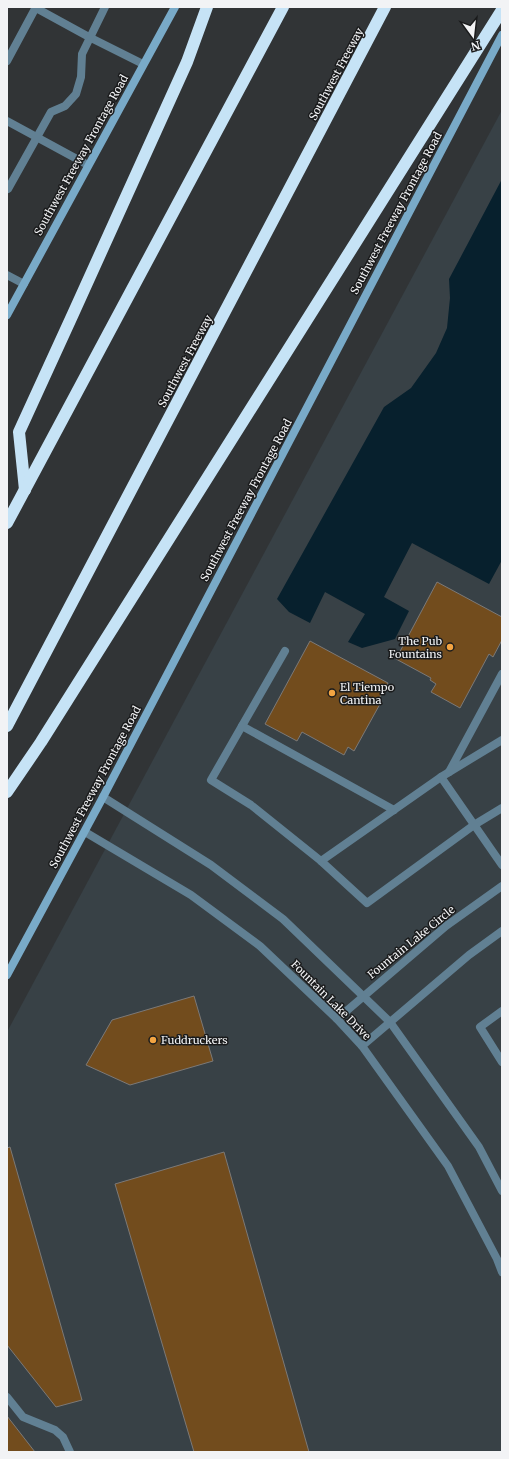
<svg xmlns="http://www.w3.org/2000/svg" width="509" height="1459" font-family="Merriweather,serif">
	<rect width="100%" height="100%" fill="#313436"/>
	<polygon fill="#384146" points="502,110 502,1452 7,1452 7,1032"/>
	<polygon fill="#07202d" points="502,179 502,560 489,584 412,543 384,597 409,611 395,639 362,648 348,642 365,614 325,592 310,623 289,612 277,599 384,407 411,388 436,353 447,328 450,298 449,279"/>
	<g fill="#724c1d" stroke="#7c7977">
		<polygon points="437,582 502,617 502,640 493,657 489,654 460,708 431,692 436,684 430,680 431,678 396,659"/>
		<polygon points="310,641 388,683 377,702 380,704 354,751 348,747 344,755 302,732 297,741 265,724"/>
		<polygon points="194,996 213,1061 130,1085 86,1065 112,1020"/>
		<polygon points="10,1147 82,1400 56,1407 7,1345 7,1148"/>
		<polygon points="224,1152 309,1452 194,1452 115,1184"/>
		<polygon points="7,1416 35,1452 7,1452"/>
	</g>
	<g fill="none" stroke-linecap="round" stroke-linejoin="round">
		<g stroke="#618093" stroke-width="8">
			<polyline points="36,8 89,37 143,64"/>
			<polyline points="7,61 36,7"/>
			<polyline points="7,121 88,165"/>
			<polyline points="7,188 8,189 51,112 65,106 76,94 81,77 82,54 105,7"/>
			<polyline points="7,275 24,284"/>
			<polyline points="285,651 211,780 251,805 321,861 367,903 474,825 502,808"/>
			<polyline points="242,726 394,810"/>
			<polyline points="449,772 502,674"/>
			<polyline points="441,777 502,865"/>
			<polyline points="321,861 441,777 502,740"/>
			<polyline points="502,1011 480,1027 502,1062"/>
			<polyline points="7,1397 23,1417 55,1430 63,1437 70,1452"/>
		</g>
		<g stroke="#618093" stroke-width="8">
			<polyline points="103,797 211,865 283,919 390,1022 479,1147 502,1191"/>
			<polyline points="85,832 191,895 260,946 337,1019 362,1046 448,1166 497,1259 502,1272"/>
			<polyline points="337,1019 446,926 502,886"/>
			<polyline points="362,1046 469,955 502,931"/>
		</g>
		<g stroke="#79aac8" stroke-width="8">
			<polyline points="7,315 175,7"/>
			<polyline points="7,975 103,797 502,35"/>
		</g>
		<g stroke="#c6e3f6" stroke-width="12">
			<polyline points="25,490 19,432 73,314 187,62 207,7"/>
			<polyline points="7,523 283,7"/>
			<polyline points="7,726 385,7"/>
			<polyline points="7,792 41,742 502,10"/>
		</g>
	</g>
	<g fill="#f3a442" stroke="#1a1b1c" stroke-width="1.5">
		<circle cx="450" cy="647" r="4"/>
		<circle cx="332" cy="693" r="4"/>
		<circle cx="153" cy="1040" r="4"/>
	</g>
	<g text-anchor="middle" dominant-baseline="central" stroke-width="3" stroke-linejoin="round" paint-order="stroke">
		<g font-size="11" fill="#f2f3f5" stroke="#1a1b1c">
			<text transform="translate(336 74) rotate(-62)">Southwest Freeway</text>
			<text transform="translate(81 155) rotate(-61)">Southwest Freeway Frontage Road</text>
			<text transform="translate(396 213) rotate(-62)">Southwest Freeway Frontage Road</text>
			<text transform="translate(185 361) rotate(-62)">Southwest Freeway</text>
			<text transform="translate(246 500) rotate(-62)">Southwest Freeway Frontage Road</text>
			<text transform="translate(95 787) rotate(-62)">Southwest Freeway Frontage Road</text>
			<text transform="translate(411 942) rotate(-39)">Fountain Lake Circle</text>
			<text transform="translate(331 1000) rotate(45)">Fountain Lake Drive</text>
		</g>
		<g font-size="11" fill="#f2f3f5" stroke="#1a1b1c" text-anchor="start">
			<text x="442" y="641" text-anchor="end">The Pub<tspan x="442" dy="13">Fountains</tspan></text>
			<text x="340" y="687">El Tiempo<tspan x="340" dy="13">Cantina</tspan></text>
			<text x="161" y="1040">Fuddruckers</text>
		</g>
	</g>
	<rect width="509" height="1459" fill="none" stroke="#f2f3f5" stroke-width="16"/>
	<g transform="translate(473 36) rotate(165)" stroke="#1a1b1c" stroke-width="3" paint-order="stroke">
	<path d="M0-3L7 15L0 10L-7 15Z" fill="#f2f3f5"/>
	<text y="-6" font-size="11" font-weight="bold" text-anchor="middle" fill="#f2f3f5">N</text>
	</g>
</svg>
